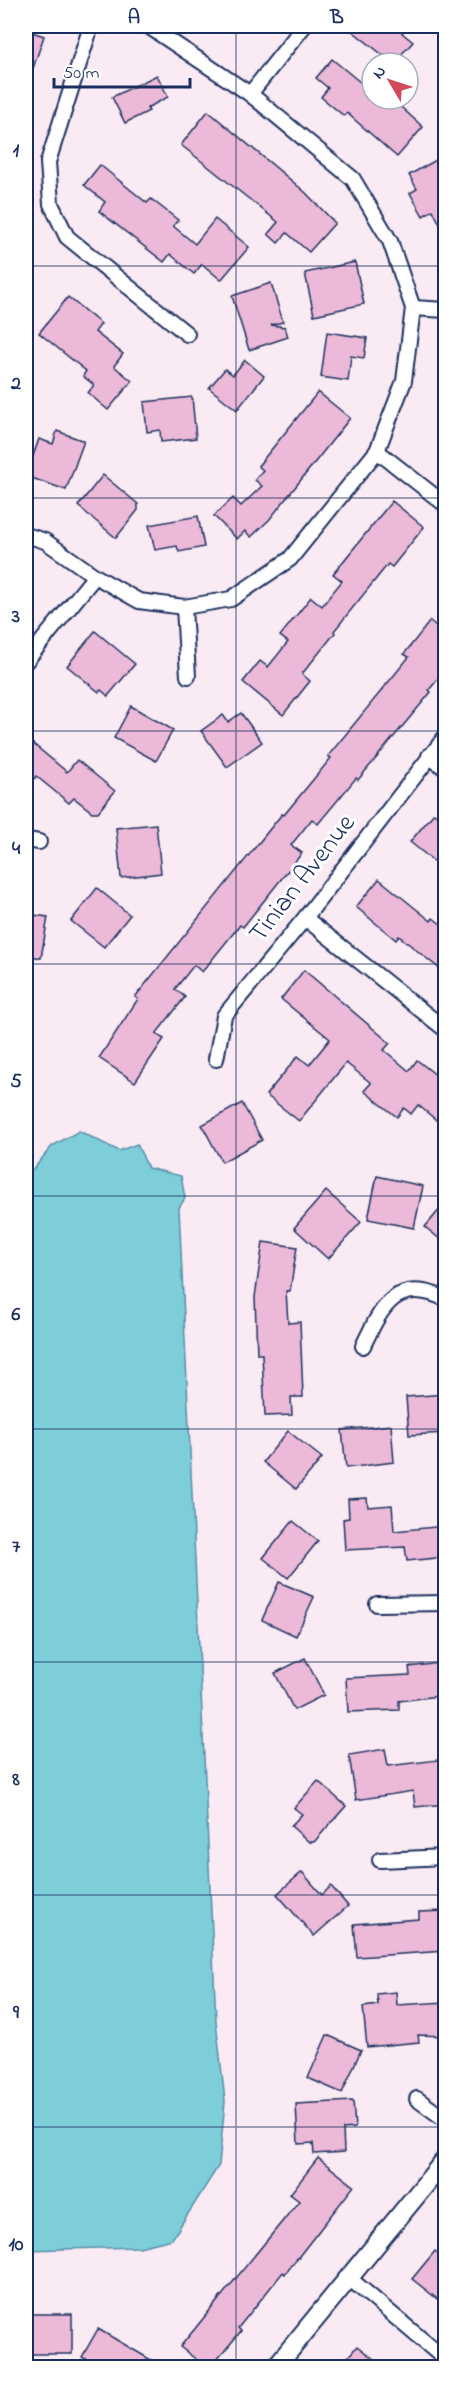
<svg xmlns="http://www.w3.org/2000/svg" width="471" height="2393" font-family="'Indie Flower',sans-serif">
	<rect width="100%" height="100%" fill="#f9eaf3"/>
	<filter id="ink" filterUnits="userSpaceOnUse"><feTurbulence type="fractalNoise" baseFrequency=".0167" numOctaves="2"/><feDisplacementMap in="SourceGraphic" scale="12" xChannelSelector="R" yChannelSelector="G"/><feConvolveMatrix kernelMatrix="1 2 1 2 8 2 1 2 1" color-interpolation-filters="sRGB"/></filter>
	<g filter="url(#ink)">
		<polygon fill="#7eceda" stroke="#568ea8" stroke-width="1.5" points="79,1131 119,1151 137,1144 148,1168 181,1176 185,1198 179,1208 216,2021 225,2101 219,2165 172,2239 139,2247 26,2250 26,1178 52,1146"/>
		<g fill="#ecbad8" stroke="#1b2f5e" stroke-width="1.5">
			<polygon points="346,26 408,26 402,33 413,42 393,63"/>
			<polygon points="26,30 44,36 28,83 26,83"/>
			<polygon points="332,59 372,92 372,99 392,99 423,127 397,157 347,113 344,116 321,97 328,88 316,78"/>
			<polygon points="157,75 168,97 147,108 149,111 125,123 112,97"/>
			<polygon points="208,111 305,192 335,223 309,252 287,233 278,243 268,234 278,222 181,145"/>
			<polygon points="438,159 446,172 446,237 433,210 423,216 410,193 417,189 409,175"/>
			<polygon points="100,165 147,203 151,199 178,220 173,226 195,244 215,219 249,247 221,280 202,264 194,274 170,254 164,262 99,211 105,202 84,185"/>
			<polygon points="355,262 364,304 314,315 305,273"/>
			<polygon points="271,283 283,322 271,325 285,327 288,337 249,350 232,296"/>
			<polygon points="68,297 101,324 95,332 123,354 114,366 132,381 108,410 88,393 94,385 83,376 86,371 39,333"/>
			<polygon points="327,332 367,338 364,358 351,356 348,381 321,377"/>
			<polygon points="245,360 264,376 237,410 209,388 225,369 233,375"/>
			<polygon points="318,392 350,418 269,520 251,537 245,531 237,539 214,516 233,498 241,506 262,486 255,480 263,470 258,466"/>
			<polygon points="192,397 196,438 161,442 160,430 147,432 144,402"/>
			<polygon points="57,431 84,441 66,490 26,476 39,439 53,444"/>
			<polygon points="103,475 138,504 138,510 116,538 78,506"/>
			<polygon points="392,501 424,527 392,567 388,564 334,631 335,633 302,674 310,681 283,715 243,682 260,661 268,667 288,642 280,636 311,597 322,606 342,581 333,574"/>
			<polygon points="198,516 204,547 179,552 177,546 155,550 149,525"/>
			<polygon points="430,621 446,634 446,669 429,690 431,692 358,780 356,778 318,824 312,819 291,845 302,853 243,927 240,925 202,972 194,965 175,989 185,997 156,1034 164,1039 135,1082 99,1058 138,999 135,997 282,814 284,815 331,758 328,756 409,657 404,654"/>
			<polygon points="95,631 135,664 108,696 101,690 99,692 67,666"/>
			<polygon points="131,706 173,730 156,761 114,738"/>
			<polygon points="241,713 262,742 227,767 201,731 223,715 228,722"/>
			<polygon points="26,738 67,772 77,760 115,791 98,812 92,812 74,798 69,803 36,776 26,790"/>
			<polygon points="434,813 446,822 446,871 410,842"/>
			<polygon points="156,824 161,873 121,878 116,828"/>
			<polygon points="379,879 431,921 433,918 446,928 446,974 399,936 396,940 356,907"/>
			<polygon points="97,888 130,915 104,947 71,921"/>
			<polygon points="26,914 48,917 41,958 26,955"/>
			<polygon points="304,970 390,1043 384,1050 409,1071 417,1060 446,1083 446,1128 418,1105 411,1114 404,1108 397,1117 364,1091 371,1083 346,1063 299,1121 266,1095 298,1056 309,1065 330,1039 281,999"/>
			<polygon points="242,1103 262,1140 222,1162 202,1125"/>
			<polygon points="377,1176 423,1186 414,1228 368,1219"/>
			<polygon points="326,1191 361,1222 328,1259 294,1228"/>
			<polygon points="446,1202 446,1244 425,1227"/>
			<polygon points="263,1242 297,1247 290,1291 286,1291 288,1323 300,1322 303,1397 291,1397 292,1415 265,1416 262,1354 257,1354 255,1297"/>
			<polygon points="446,1394 446,1433 409,1435 406,1397"/>
			<polygon points="391,1425 394,1462 346,1468 342,1430"/>
			<polygon points="288,1431 322,1458 296,1489 263,1462"/>
			<polygon points="367,1498 368,1507 392,1505 394,1531 446,1526 446,1557 407,1561 405,1547 345,1550 343,1519 349,1518 348,1499"/>
			<polygon points="293,1521 318,1541 288,1578 263,1558"/>
			<polygon points="279,1582 314,1597 296,1636 262,1620"/>
			<polygon points="305,1658 324,1695 294,1710 275,1673"/>
			<polygon points="446,1662 446,1695 399,1701 399,1710 348,1712 346,1678 410,1675 409,1667"/>
			<polygon points="385,1749 388,1766 446,1759 446,1804 415,1807 413,1791 356,1800 349,1755"/>
			<polygon points="318,1781 346,1806 314,1842 309,1842 291,1826 302,1814 294,1808"/>
			<polygon points="302,1872 322,1895 331,1886 348,1906 314,1936 277,1894"/>
			<polygon points="446,1911 446,1951 357,1957 354,1924 419,1919 419,1912"/>
			<polygon points="396,1992 397,2005 446,2002 446,2036 418,2035 419,2042 367,2047 363,2007 378,2005 377,1994"/>
			<polygon points="327,2035 361,2050 342,2093 308,2078"/>
			<polygon points="353,2101 355,2128 343,2129 344,2152 314,2154 313,2143 298,2144 296,2104"/>
			<polygon points="318,2158 354,2186 285,2274 283,2272 238,2328 241,2331 211,2367 206,2367 180,2347 299,2201 290,2194"/>
			<polygon points="435,2251 446,2259 446,2306 412,2279"/>
			<rect x="26" y="2314" width="46" height="40"/>
			<polygon points="98,2329 163,2367 100,2367 82,2357"/>
			<polygon points="357,2346 384,2367 340,2367"/>
		</g>
		<g fill="none" stroke-linecap="round" stroke-linejoin="round">
			<defs>
				<g id="minor">
					<polyline points="91,26 48,162 51,204 67,237 187,334"/>
					<polyline points="250,94 304,26"/>
					<polyline points="413,308 446,310"/>
					<polyline points="377,451 446,505"/>
					<polyline points="26,535 45,541 95,576 139,601 184,607 231,599 290,559 377,451 404,381 413,308 390,241 353,179 250,94 148,26"/>
					<polyline points="184,607 188,676"/>
					<polyline points="26,661 95,576"/>
					<polyline points="429,756 446,769"/>
					<polyline points="26,840 39,842"/>
					<polyline points="305,918 446,1030"/>
					<polyline points="216,1059 224,1016 305,918 446,736"/>
					<path d="M 363,1346 C 382,1306 396,1276 446,1299"/>
					<polyline points="377,1604 446,1603"/>
					<polyline points="380,1860 446,1857"/>
					<polyline points="417,2099 446,2120"/>
					<polyline points="349,2278 446,2360"/>
				</g>
				<polyline id="tertiary" points="275,2368 446,2159"/>
			</defs>
			<use href="#minor" stroke="#1b2f5e" stroke-width="18"/>
			<use href="#tertiary" stroke="#1b2f5e" stroke-width="22"/>
			<use href="#minor" stroke="#fff" stroke-width="14"/>
			<use href="#tertiary" stroke="#fff" stroke-width="18"/>
		</g>
	</g>
	<path fill="none" stroke="#1b2f5e" stroke-width="1.5" stroke-opacity="0.55" d="M 236,26 L 236,2368M 26,266 L 446,266M 26,498 L 446,498M 26,731 L 446,731M 26,964 L 446,964M 26,1196 L 446,1196M 26,1429 L 446,1429M 26,1662 L 446,1662M 26,1895 L 446,1895M 26,2127 L 446,2127"/>
	<g text-anchor="middle" dominant-baseline="central" stroke-width="6" stroke-linejoin="round" paint-order="stroke">
		<g font-size="27" fill="#1b2f5e" stroke="#fff">
			<text transform="translate(303 879) rotate(-52)">Tinian Avenue</text>
		</g>
	</g>
	<rect width="471" height="2393" fill="none" stroke="#fff" stroke-width="66"/>
	<g transform="translate(390 81) rotate(309)"><circle r="28" fill="#ffffff" stroke="#a4acbf" stroke-width="1.5"/>
	<path d="M0-4.5L10 22L0 15L-10 22Z" fill="#d1495b"/>
	<text y="-9" font-size="16" font-weight="bold" text-anchor="middle" fill="#1b2f5e">N</text>
	</g>
	<path d="M54 78v9h136v-9" fill="none" stroke="#1b2f5e" stroke-width="3"/>
	<text x="63" y="78" font-size="18" fill="#1b2f5e" stroke="#ffffff" stroke-width="4.5" paint-order="stroke">50 m</text>
	<rect x="33" y="33" width="405" height="2327" fill="none" stroke="#1b2f5e" stroke-width="2"/>
	<g font-size="20" text-anchor="middle" font-weight="bold" fill="#1b2f5e">
		<text x="134" y="23">A</text>
		<text x="337" y="23">B</text>
		<text x="16" y="156">1</text>
		<text x="16" y="389">2</text>
		<text x="16" y="622">3</text>
		<text x="16" y="854">4</text>
		<text x="16" y="1087">5</text>
		<text x="16" y="1320">6</text>
		<text x="16" y="1552">7</text>
		<text x="16" y="1785">8</text>
		<text x="16" y="2018">9</text>
		<text x="16" y="2250">10</text>
	</g>
</svg>
